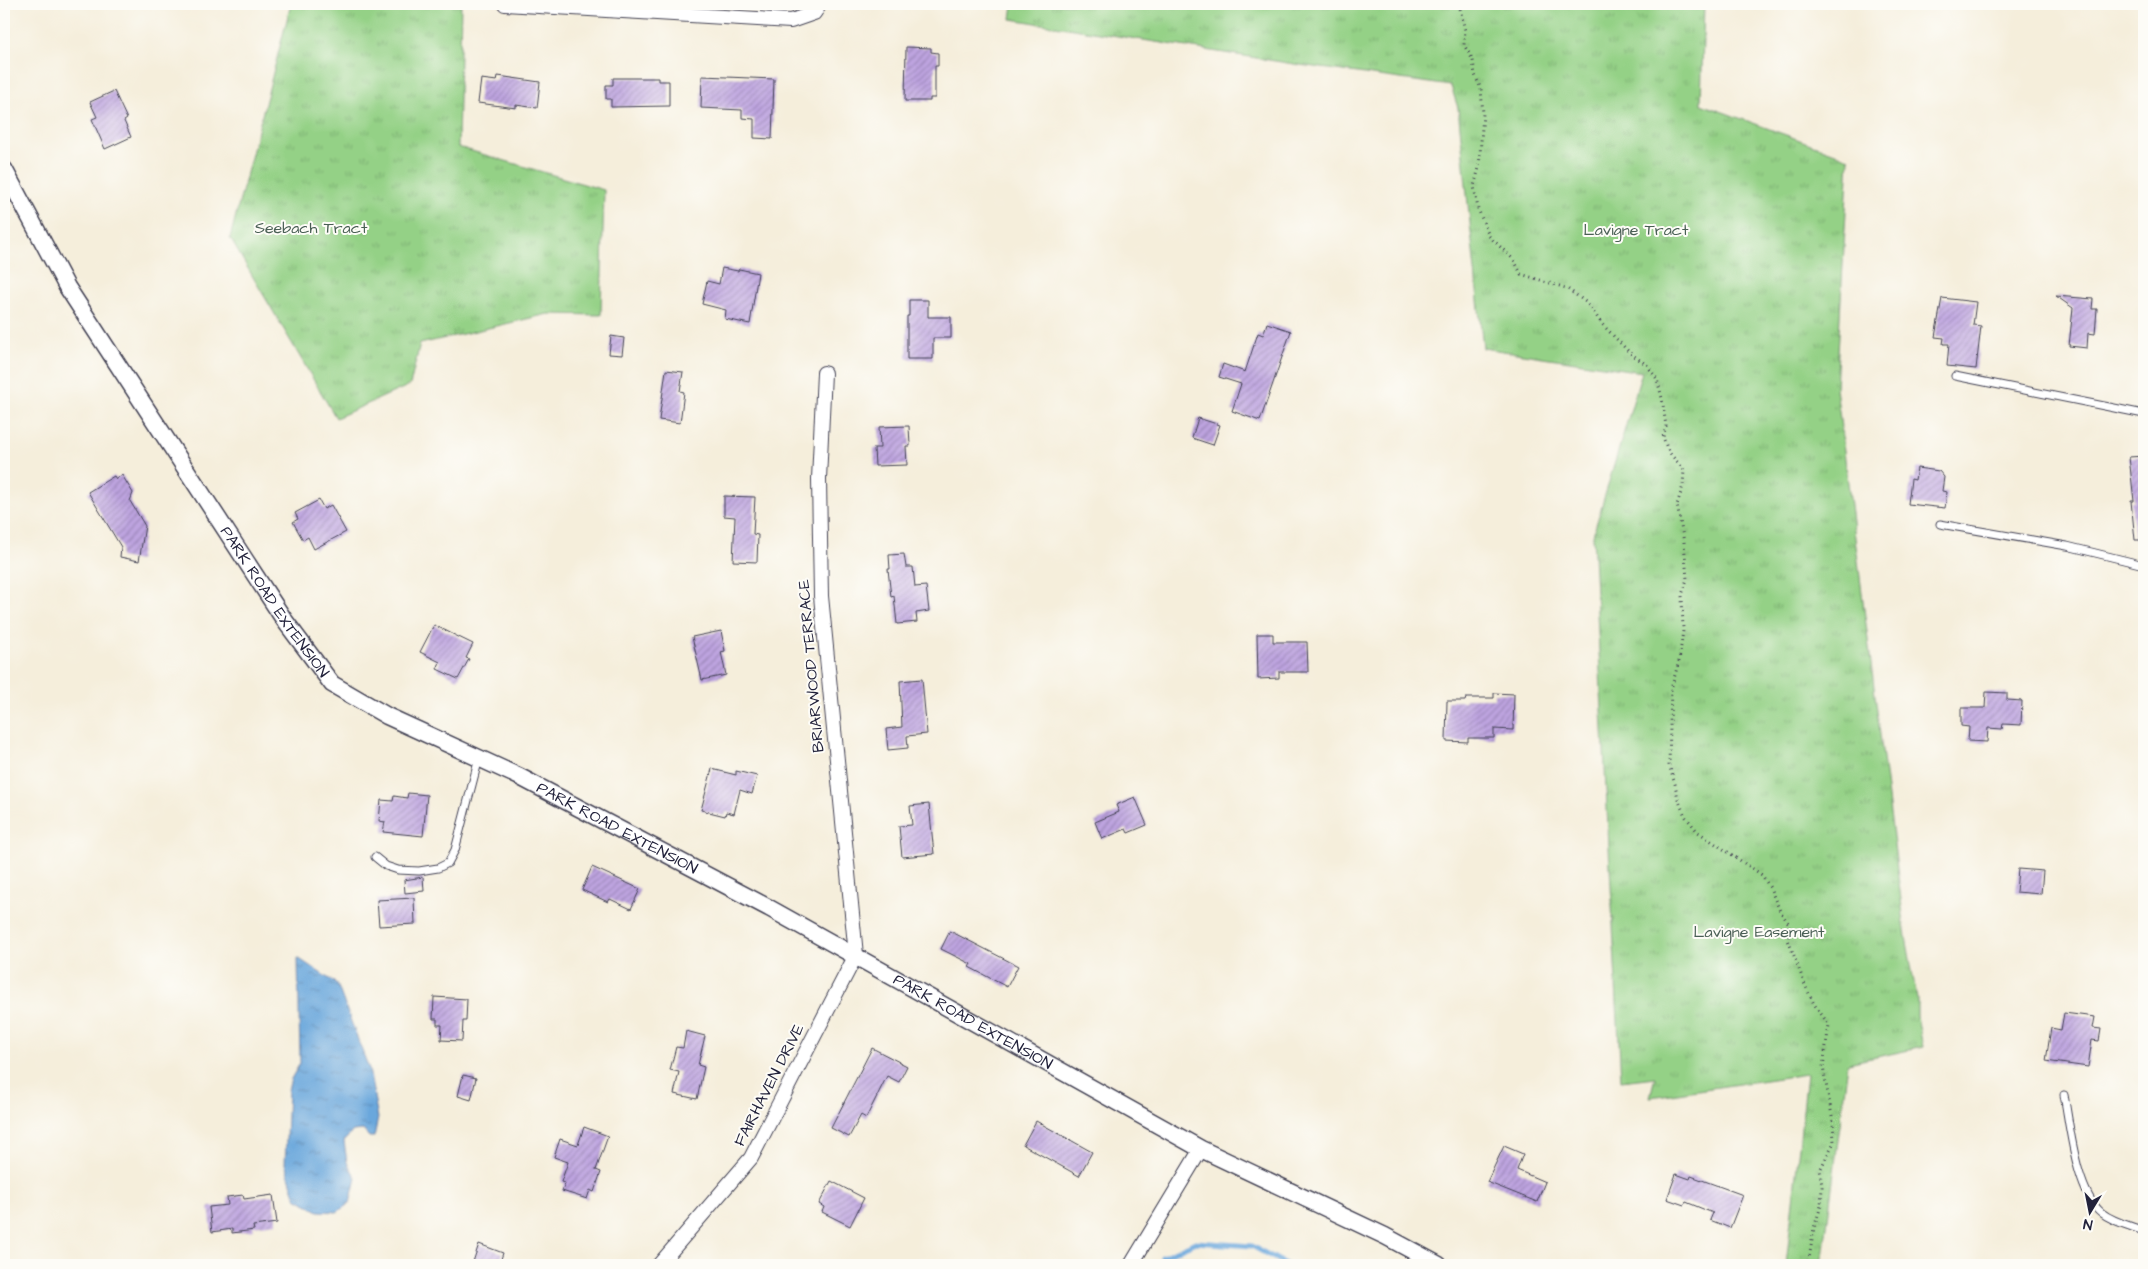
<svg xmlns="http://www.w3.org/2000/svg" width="2148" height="1269" font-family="'Architects Daughter',sans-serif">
	<defs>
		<pattern id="park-tufts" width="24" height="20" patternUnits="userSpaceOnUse" patternTransform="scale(1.25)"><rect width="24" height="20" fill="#94d186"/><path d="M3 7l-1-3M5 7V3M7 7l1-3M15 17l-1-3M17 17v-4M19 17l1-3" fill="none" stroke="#7fb375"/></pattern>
		<pattern id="water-ripples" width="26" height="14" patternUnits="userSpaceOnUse" patternTransform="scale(1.25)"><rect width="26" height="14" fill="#6ba7dc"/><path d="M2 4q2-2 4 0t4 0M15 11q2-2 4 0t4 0" fill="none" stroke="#5888b4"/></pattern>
		<pattern id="building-hatch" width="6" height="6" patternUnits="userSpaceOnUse" patternTransform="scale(1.25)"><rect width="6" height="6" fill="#bea4e0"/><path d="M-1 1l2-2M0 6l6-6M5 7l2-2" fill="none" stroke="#9a85b7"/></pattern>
	</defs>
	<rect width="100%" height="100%" fill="#fdfcf7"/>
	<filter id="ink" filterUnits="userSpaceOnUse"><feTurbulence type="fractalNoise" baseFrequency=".02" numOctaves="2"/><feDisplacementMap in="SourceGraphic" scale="10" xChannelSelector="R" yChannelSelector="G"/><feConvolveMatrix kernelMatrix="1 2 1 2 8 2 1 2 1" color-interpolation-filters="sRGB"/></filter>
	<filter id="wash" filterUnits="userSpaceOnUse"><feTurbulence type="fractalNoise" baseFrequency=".0096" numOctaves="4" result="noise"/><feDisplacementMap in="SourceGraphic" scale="20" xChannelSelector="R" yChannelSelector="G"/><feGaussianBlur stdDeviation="1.12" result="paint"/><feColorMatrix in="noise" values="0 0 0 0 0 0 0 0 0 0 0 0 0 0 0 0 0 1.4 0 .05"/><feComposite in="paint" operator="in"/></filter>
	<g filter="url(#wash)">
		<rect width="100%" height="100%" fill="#f5eedb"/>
		<g fill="url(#park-tufts)" stroke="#5b7a60">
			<polygon points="291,4 461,4 458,147 604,190 601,315 548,314 420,344 410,385 336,418 230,238"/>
			<polygon points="1013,4 1704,4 1701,104 1849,158 1836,388 1905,931 1917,999 1917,1016 1923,1047 1848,1063 1822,1265 1786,1265 1807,1074 1650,1097 1655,1077 1621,1081 1593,535 1642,372 1483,348 1458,108 1451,86 1300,65 1011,19"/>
		</g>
		<polygon fill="url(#water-ripples)" stroke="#46648c" points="298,958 337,984 369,1069 378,1118 374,1137 369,1137 363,1130 353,1131 344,1141 347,1162 356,1178 350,1203 337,1212 318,1211 296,1198 285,1164 288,1090 291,1079 300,1063"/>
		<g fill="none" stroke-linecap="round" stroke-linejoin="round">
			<polyline stroke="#6ba7dc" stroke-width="5" points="1162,1257 1196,1242 1252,1246 1287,1265"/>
		</g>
		<g id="blocks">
			<g fill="url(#building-hatch)">
				<polygon points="906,47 931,48 931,52 938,53 938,66 935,66 935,98 930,98 930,101 905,101"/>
				<polygon points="498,76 540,82 537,108 516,105 516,108 478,103 481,79 497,81"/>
				<polygon points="702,76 774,79 772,139 754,138 754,119 742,118 742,110 701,108"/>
				<polygon points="613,78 658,78 658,81 669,81 669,106 611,107 611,99 606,99 606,85 613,85"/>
				<polygon points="114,91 127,119 124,121 131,137 105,149 92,119 97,117 90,102"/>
				<polygon points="722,268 738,271 739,269 758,273 750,324 725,319 726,310 702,304 707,281 719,284"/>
				<polygon points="2056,296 2093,299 2092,309 2097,309 2095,334 2088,333 2087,348 2069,346 2073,308"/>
				<polygon points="1942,298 1976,302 1973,325 1981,326 1976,369 1947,366 1949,344 1943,344 1944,338 1935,337"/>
				<polygon points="909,300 928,300 928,317 951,317 951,338 933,338 933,359 907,359 907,316 909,316"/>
				<polygon points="1267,323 1291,331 1260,421 1232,411 1241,384 1219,377 1223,364 1245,372 1258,333 1263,335"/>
				<polygon points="611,336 624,338 622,355 609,354"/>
				<polygon points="666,370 683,372 680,391 684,392 680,423 659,420"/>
				<polygon points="1198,418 1220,425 1213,445 1192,438"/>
				<polygon points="909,426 910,446 906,446 907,465 875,466 874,448 880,448 879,427"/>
				<polygon points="2144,456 2144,540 2135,540 2131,501 2134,501 2129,457"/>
				<polygon points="1917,468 1939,471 1944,477 1942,491 1947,492 1945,508 1908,504 1911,479 1915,480"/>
				<polygon points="122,475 133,493 130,501 145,526 139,561 120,557 121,547 88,492 114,476 116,479"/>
				<polygon points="724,496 755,497 753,534 758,535 757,562 733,561 735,517 724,516"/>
				<polygon points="319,500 324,509 331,505 346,532 314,549 308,537 303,540 293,522 298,519 295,513"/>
				<polygon points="904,554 906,567 913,567 915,587 926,586 929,611 916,613 917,622 897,624 894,596 891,597 888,569 890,569 889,555"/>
				<polygon points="434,625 473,644 466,658 469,659 458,679 437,669 440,662 420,652"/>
				<polygon points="721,631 725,651 721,652 726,675 702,680 692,637"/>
				<polygon points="1257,634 1273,634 1273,642 1307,642 1308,672 1279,672 1279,678 1258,679"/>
				<polygon points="922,679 927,734 907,736 908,748 888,750 886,729 902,727 900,681"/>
				<polygon points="1986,692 2007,693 2007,700 2022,701 2021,725 2003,724 2002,729 1988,728 1987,742 1968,741 1969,727 1961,726 1961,708 1985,708"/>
				<polygon points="1494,693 1514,694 1513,730 1494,729 1494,738 1468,738 1468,742 1446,741 1447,701 1465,701 1466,698 1494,698"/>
				<polygon points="712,769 736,775 736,771 757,776 752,794 740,790 734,814 726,812 725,816 701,810"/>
				<polygon points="408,793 427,795 423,836 383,832 385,822 379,821 381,800 393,801 394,796 407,798"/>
				<polygon points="1135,797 1147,825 1128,833 1126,829 1102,839 1095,822 1119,812 1116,805"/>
				<polygon points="929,804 934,854 902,857 899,826 912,825 910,806"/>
				<polygon points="592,867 640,889 631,909 610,899 608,902 582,890"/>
				<polygon points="2018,869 2043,871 2041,894 2016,892"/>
				<polygon points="423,877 424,891 405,893 404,880"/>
				<polygon points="414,898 415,924 379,926 377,900"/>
				<polygon points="950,931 1018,966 1007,987 969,967 971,964 941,949"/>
				<polygon points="434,997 467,999 466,1021 463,1021 462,1041 441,1040 442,1025 437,1025 437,1019 433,1019"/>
				<polygon points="2064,1013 2095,1017 2093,1028 2101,1029 2099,1041 2092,1040 2088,1067 2046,1061 2051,1028 2061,1030"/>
				<polygon points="686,1031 705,1036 698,1065 704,1067 697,1099 674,1094 679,1072 670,1070 676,1047 683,1048"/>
				<polygon points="872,1048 907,1066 899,1082 887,1076 866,1118 861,1115 849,1137 831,1128"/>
				<polygon points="463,1075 476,1078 471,1100 458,1096"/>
				<polygon points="1036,1121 1092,1152 1079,1176 1023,1145"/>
				<polygon points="584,1127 608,1136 596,1170 601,1172 594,1192 590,1190 587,1199 562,1191 565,1183 561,1182 568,1162 554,1157 560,1139 578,1145"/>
				<polygon points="1504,1146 1523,1154 1517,1170 1545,1182 1537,1202 1487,1182"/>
				<polygon points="1676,1174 1690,1179 1691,1176 1743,1195 1730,1228 1710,1220 1713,1213 1686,1202 1684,1205 1667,1199"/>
				<polygon points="831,1181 864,1198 850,1226 822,1212 824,1207 819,1204"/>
				<polygon points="243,1195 244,1199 273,1195 277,1223 253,1226 254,1230 232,1233 232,1229 212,1232 209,1207 228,1205 227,1197"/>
				<polygon points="479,1244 503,1253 499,1265 472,1265"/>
			</g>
		</g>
	</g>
	<g filter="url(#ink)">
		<use href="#blocks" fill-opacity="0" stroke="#424153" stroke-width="1"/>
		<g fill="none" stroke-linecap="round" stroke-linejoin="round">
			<defs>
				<g id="service">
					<polyline points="1955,376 2144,414"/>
					<polyline points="1940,524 2067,546 2144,565"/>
					<polyline points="375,857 386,866 398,870 419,871 438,868 448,863 455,850 479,758"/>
					<path d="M 2064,1095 C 2070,1126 2076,1193 2102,1213 C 2113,1222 2131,1226 2144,1231"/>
				</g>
				<g id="minor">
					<polyline points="505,4 791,21 814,13 820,4"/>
					<polyline points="659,1265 751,1158 856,955 821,596 819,479 824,373"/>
					<polyline points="1131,1265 1201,1149"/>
				</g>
				<g id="tertiary">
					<path id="s1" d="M 4,169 L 67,287 L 285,621 L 332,684 L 387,716 L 520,777 L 769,908 L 1201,1149 L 1385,1236 L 1439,1265"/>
				</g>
			</defs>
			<use href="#service" stroke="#424153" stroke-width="9"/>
			<use href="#minor" stroke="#424153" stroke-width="16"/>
			<use href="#tertiary" stroke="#424153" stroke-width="19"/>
			<polyline stroke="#424153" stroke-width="3" stroke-dasharray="1 4" stroke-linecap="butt" points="1459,4 1465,30 1464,45 1473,60 1475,75 1481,89 1483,114 1479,168 1474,186 1478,209 1489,236 1514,260 1521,274 1566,288 1576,295 1587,303 1602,324 1630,353 1647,365 1657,379 1662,398 1666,426 1663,437 1668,451 1684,470 1683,486 1677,505 1684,542 1687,579 1682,595 1683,631 1679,661 1671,689 1669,765 1675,784 1678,799 1685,816 1698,832 1762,875 1770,888 1780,911 1789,924 1788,940 1805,985 1814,1004 1829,1025 1823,1067 1833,1121 1834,1142 1820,1170 1822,1187 1821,1206 1814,1228 1808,1265"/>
			<use href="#service" stroke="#fff" stroke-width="7"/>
			<use href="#minor" stroke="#fff" stroke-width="14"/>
			<use href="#tertiary" stroke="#fff" stroke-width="16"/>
		</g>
	</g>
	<g text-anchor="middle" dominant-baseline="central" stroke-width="4" stroke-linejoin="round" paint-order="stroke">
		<g font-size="16" fill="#4a5f55" stroke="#fdfcf7">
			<text x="311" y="228">Seebach Tract</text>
			<text x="1636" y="230">Lavigne Tract</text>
			<text x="1759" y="932">Lavigne Easement</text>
		</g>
		<g font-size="16" fill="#22223b" stroke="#fdfcf7">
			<text stroke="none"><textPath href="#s1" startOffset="511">PARK ROAD EXTENSION</textPath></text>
			<text transform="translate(811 666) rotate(-95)">BRIARWOOD TERRACE</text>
			<text stroke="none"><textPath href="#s1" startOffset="931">PARK ROAD EXTENSION</textPath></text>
			<text stroke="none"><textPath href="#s1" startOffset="1336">PARK ROAD EXTENSION</textPath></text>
			<text transform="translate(769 1085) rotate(-63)">FAIRHAVEN DRIVE</text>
		</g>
	</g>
	<rect width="2148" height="1269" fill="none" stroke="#fdfcf7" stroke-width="20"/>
	<g transform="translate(2090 1212) rotate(190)" stroke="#fdfcf7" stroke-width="4" paint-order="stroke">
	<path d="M0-4L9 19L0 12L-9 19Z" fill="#22223b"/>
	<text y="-8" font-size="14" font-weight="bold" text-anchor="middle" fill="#22223b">N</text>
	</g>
</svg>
